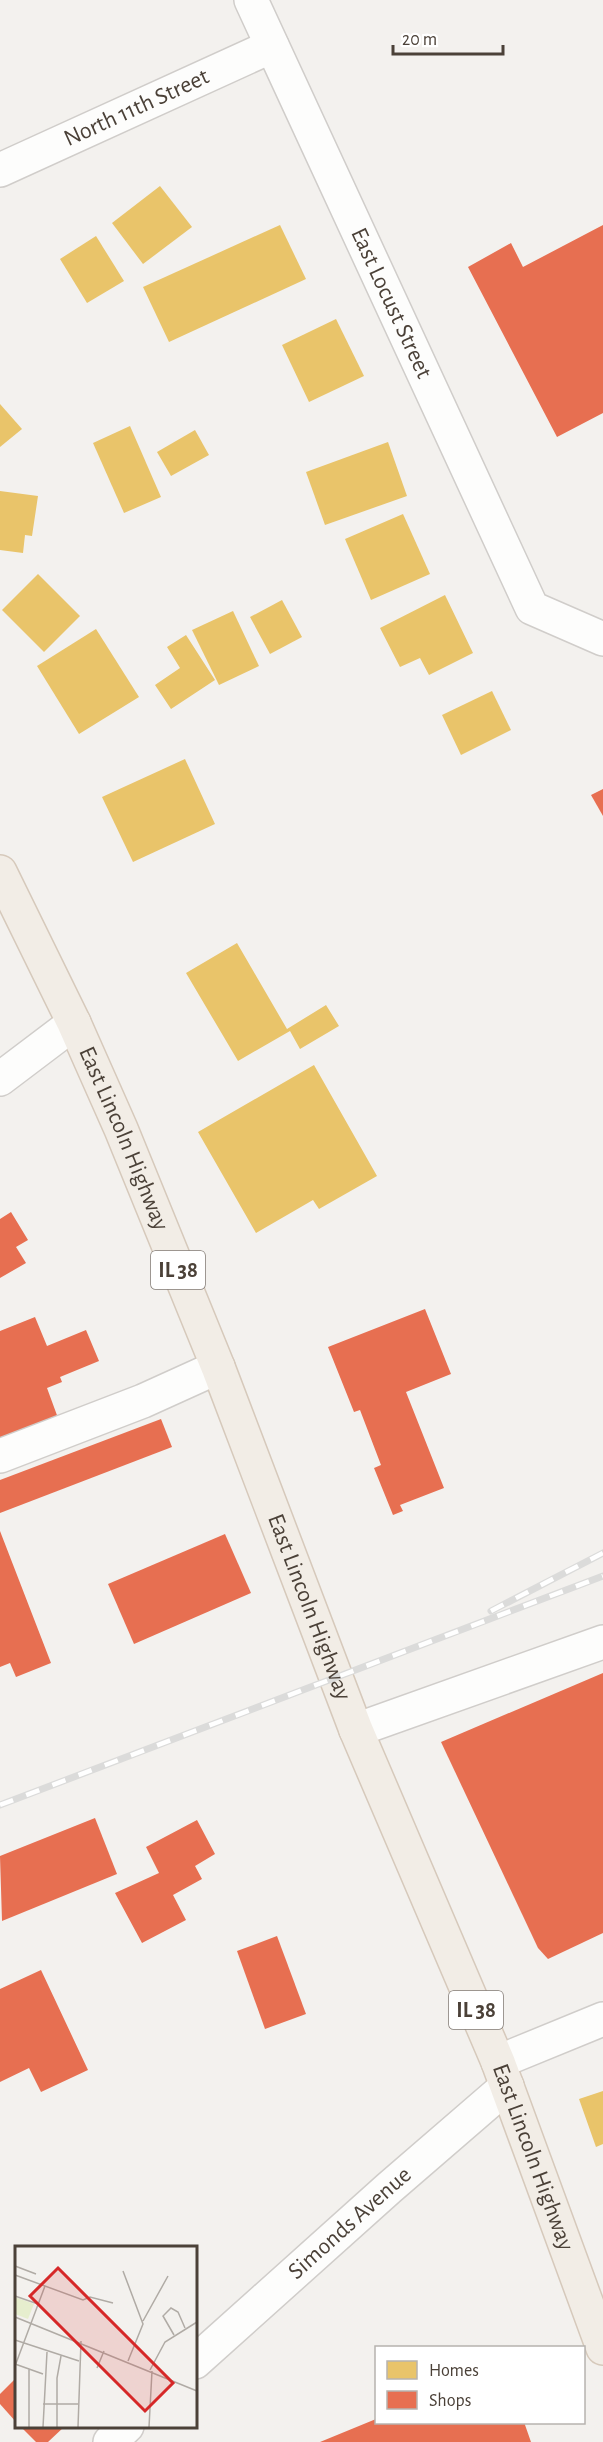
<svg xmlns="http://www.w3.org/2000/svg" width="603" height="2442" font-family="'Alegreya Sans',sans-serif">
	<rect width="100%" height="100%" fill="#f3f1ee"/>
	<g fill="#e9c46a">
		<polygon points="160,186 192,227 143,264 112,223"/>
		<polygon points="280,225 306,279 169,342 143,287"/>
		<polygon points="96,236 124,281 87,303 60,259"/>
		<polygon points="336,319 364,376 309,402 282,345"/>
		<polygon points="0,404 22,429 0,447"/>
		<polygon points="130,426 161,497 124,513 93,443"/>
		<polygon points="195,430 209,455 171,476 157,452"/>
		<polygon points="388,442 407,496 325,525 306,472"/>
		<polygon points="0,491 38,496 32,536 25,535 23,553 0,550"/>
		<polygon points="403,514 430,574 371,600 345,539"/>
		<polygon points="38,574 80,616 44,652 2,610"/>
		<polygon points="445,595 473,653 429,675 420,658 400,667 380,628"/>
		<polygon points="282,600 302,637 270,654 250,617"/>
		<polygon points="233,611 259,666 219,685 192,630"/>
		<polygon points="96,629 139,697 79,734 37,666"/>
		<polygon points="186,635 215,680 171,709 155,685 180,668 167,647"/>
		<polygon points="492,691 511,730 461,755 442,715"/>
		<polygon points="185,759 215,824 133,862 102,797"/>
		<polygon points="237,943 287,1029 326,1005 339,1026 300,1049 290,1031 238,1061 186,973"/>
		<polygon points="314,1065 377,1176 319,1209 313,1200 256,1233 198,1132"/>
		<polygon points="603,2091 603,2144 596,2147 579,2099"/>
	</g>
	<g fill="#e76f51">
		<polygon points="603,225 603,413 557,437 468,267 511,243 523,267"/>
		<polygon points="603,789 603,816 591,795"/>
		<polygon points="11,1212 28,1240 16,1247 26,1263 0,1278 0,1219"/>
		<polygon points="425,1309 451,1374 406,1392 444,1488 400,1505 403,1511 393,1515 374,1468 381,1465 360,1410 354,1412 328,1347"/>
		<polygon points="35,1317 47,1346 86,1330 99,1361 60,1377 62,1382 47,1388 58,1418 0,1443 0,1331"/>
		<polygon points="161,1419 172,1447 0,1513 0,1480"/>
		<polygon points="0,1531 51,1663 16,1677 10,1663 0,1667"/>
		<polygon points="225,1534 251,1593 134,1644 108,1584"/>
		<polygon points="603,1673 603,1933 548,1959 538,1948 441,1742"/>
		<polygon points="95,1818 117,1874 2,1921 0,1856"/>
		<polygon points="197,1820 215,1854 195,1866 202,1879 173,1895 186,1920 142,1943 115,1893 159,1873 146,1847"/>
		<polygon points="277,1936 306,2014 265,2029 237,1951"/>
		<polygon points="41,1970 88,2070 41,2092 29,2068 0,2082 0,1989"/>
		<polygon points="16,2378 16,2422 0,2404 0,2394"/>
		<polygon points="376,2419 376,2422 524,2422 531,2442 320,2442"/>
		<polygon points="20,2426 65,2426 48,2442 36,2442"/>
	</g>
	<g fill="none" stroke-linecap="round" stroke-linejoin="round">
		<defs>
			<g id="minor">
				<path id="s1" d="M 251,0 L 532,608 L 603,639"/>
				<path id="s2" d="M 0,170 L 272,46"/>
				<polyline points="0,1079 74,1023"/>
				<polyline points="0,1456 143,1401 218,1367"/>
				<polyline points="356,1730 603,1642"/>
				<polyline points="498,2062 603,2019"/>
				<path id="s3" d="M 195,2362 L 389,2188 L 507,2086"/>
				<polyline points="110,2442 127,2426"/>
			</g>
			<g id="major">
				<path id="s4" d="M 0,872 L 74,1023 L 121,1129 L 218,1367 L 356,1730 L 498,2062 L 603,2348"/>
			</g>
		</defs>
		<use href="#minor" stroke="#d0cdca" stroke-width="36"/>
		<use href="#major" stroke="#d6c9bb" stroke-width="36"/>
		<use href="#minor" stroke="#fdfdfc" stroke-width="33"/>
		<use href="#major" stroke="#f2ede6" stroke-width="33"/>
		<defs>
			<g id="rail">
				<polyline points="491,1611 603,1553"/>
				<polyline points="0,1805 603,1576"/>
			</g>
		</defs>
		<use href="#rail" stroke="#dbdbda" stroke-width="7"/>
		<use href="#rail" stroke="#fff" stroke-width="4.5" stroke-dasharray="14" stroke-linecap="butt"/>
	</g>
	<g text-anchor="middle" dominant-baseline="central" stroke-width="6" stroke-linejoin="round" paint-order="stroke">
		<g fill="#fff" stroke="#817a74" stroke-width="1.5">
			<rect x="151" y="1251" width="54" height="38" rx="4.5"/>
			<rect x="449" y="1991" width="54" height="38" rx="4.5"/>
		</g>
		<g font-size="22" font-weight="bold" fill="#4b4138">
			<text x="178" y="1270">IL 38</text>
			<text x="476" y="2010">IL 38</text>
		</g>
		<g font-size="24" fill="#4b4138" stroke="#fff">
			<text stroke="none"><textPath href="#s2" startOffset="150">North 11th Street</textPath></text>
			<text stroke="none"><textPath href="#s1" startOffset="334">East Locust Street</textPath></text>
			<text stroke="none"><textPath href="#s4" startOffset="294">East Lincoln Highway</textPath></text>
			<text stroke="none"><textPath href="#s4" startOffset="798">East Lincoln Highway</textPath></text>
			<text stroke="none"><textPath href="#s4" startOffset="1392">East Lincoln Highway</textPath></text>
			<text stroke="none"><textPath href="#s3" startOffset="208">Simonds Avenue</textPath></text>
		</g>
	</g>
	<g transform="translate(15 2246)">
		<rect width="182" height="182" fill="#f3f1ee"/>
		<path d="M 0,51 L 19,58 L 13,73 L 0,68 Z" fill="#e6eece"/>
		<path fill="none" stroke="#b0aba5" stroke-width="1.5" d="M 0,20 L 21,28M 108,25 L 128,78 L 113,115M 0,29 L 68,54 L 75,51 L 98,57M 0,50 L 23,58M 0,71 L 182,145M 128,75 L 153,30M 159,89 L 148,70 L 156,62 L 163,66 L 170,82M 0,94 L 64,115M 0,118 L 28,128M 0,120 L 30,40M 82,122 L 89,105M 14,123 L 14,181M 135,124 L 150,96 L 182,76M 28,158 L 63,158M 28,181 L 32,106M 42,181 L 42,132 L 46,110M 63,181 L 66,95M 134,181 L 137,125"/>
		<path fill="#d62828" fill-opacity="0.15" stroke="#d62828" stroke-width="3" d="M 43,22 L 158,137 L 130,165 L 15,50 Z"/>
		<rect width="182" height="182" fill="none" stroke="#4b4138" stroke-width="3"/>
	</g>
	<rect x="375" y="2346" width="210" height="78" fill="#ffffff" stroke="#b7b3af" stroke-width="1.5"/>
	<rect x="387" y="2361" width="30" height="18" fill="#e9c46a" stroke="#b7b3af" stroke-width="1.5"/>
	<text x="429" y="2376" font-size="18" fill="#4b4138">Homes</text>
	<rect x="387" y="2391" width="30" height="18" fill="#e76f51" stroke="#b7b3af" stroke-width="1.5"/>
	<text x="429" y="2406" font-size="18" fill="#4b4138">Shops</text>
	<path d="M393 45v9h110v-9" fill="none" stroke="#4b4138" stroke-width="3"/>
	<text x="402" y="45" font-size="18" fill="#4b4138" stroke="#ffffff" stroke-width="4.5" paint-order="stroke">20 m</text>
</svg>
